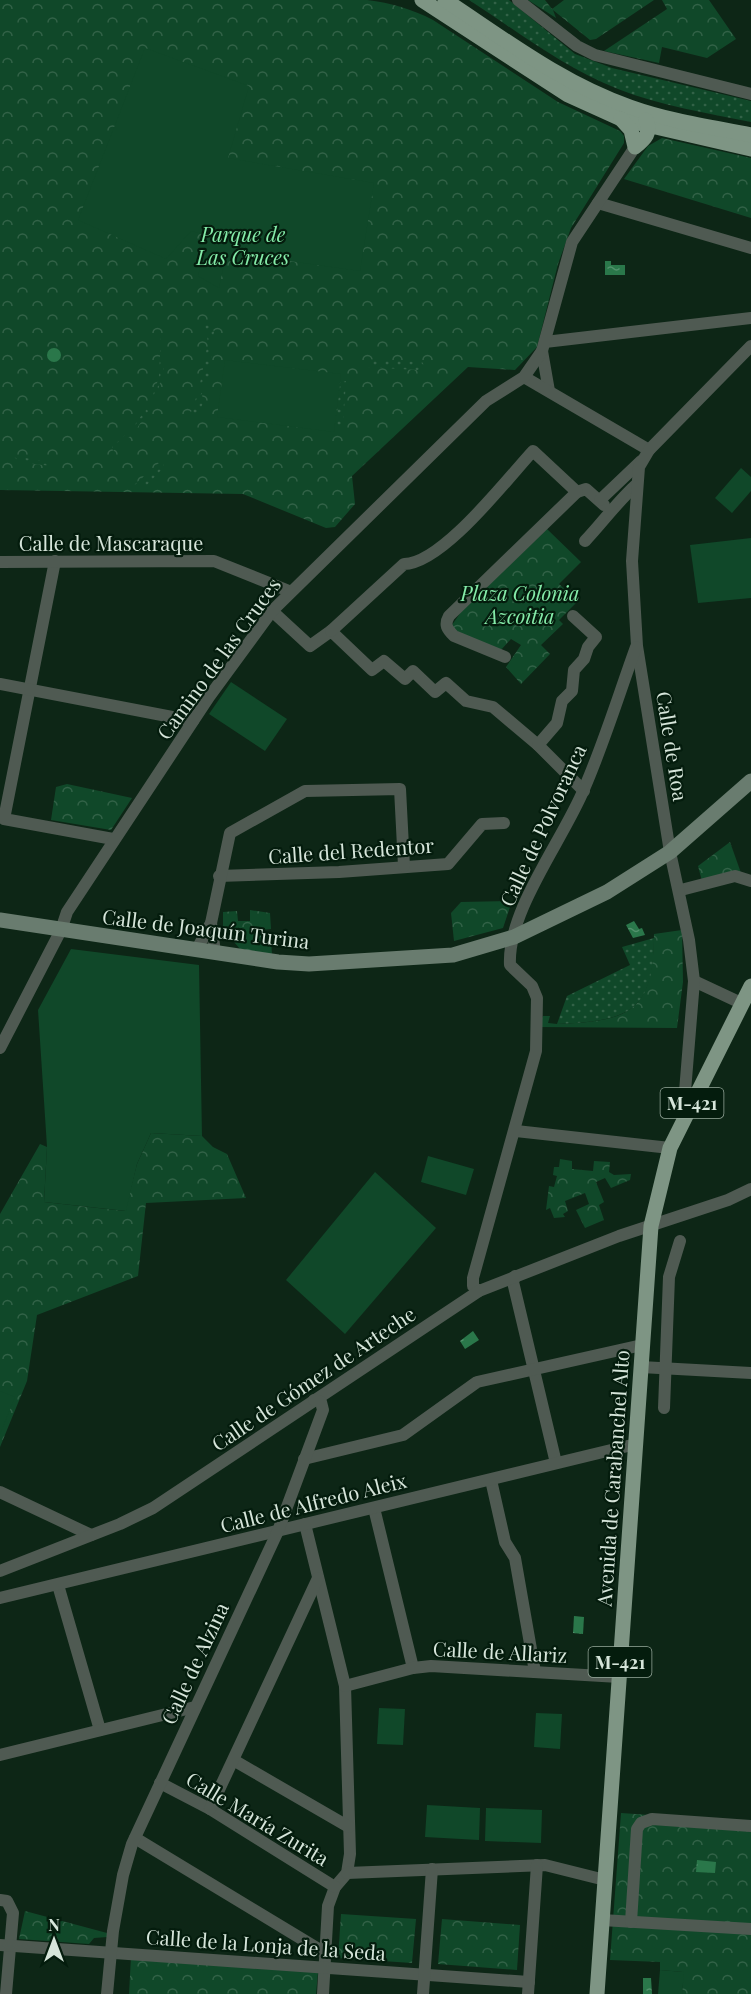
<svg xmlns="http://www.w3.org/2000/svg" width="751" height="1994" font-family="'Playfair Display',serif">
	<defs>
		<pattern id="forest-crowns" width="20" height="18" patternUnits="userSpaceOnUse" patternTransform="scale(1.5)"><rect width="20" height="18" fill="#104829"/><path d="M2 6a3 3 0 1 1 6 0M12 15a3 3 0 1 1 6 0" fill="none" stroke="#326247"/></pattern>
		<pattern id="garden-dots" width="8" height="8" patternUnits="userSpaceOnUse" patternTransform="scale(1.5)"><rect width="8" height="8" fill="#104829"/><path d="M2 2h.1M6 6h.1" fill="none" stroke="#326247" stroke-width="1.8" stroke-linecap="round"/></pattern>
		<pattern id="water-ripples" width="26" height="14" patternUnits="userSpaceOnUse" patternTransform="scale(1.5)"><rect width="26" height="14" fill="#2a774a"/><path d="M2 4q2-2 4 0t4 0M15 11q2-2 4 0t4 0" fill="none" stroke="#52916c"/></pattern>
	</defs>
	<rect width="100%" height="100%" fill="#0d2616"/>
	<g fill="url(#forest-crowns)">
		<path d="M 0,0 L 367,0 C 391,3 412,9 433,20 L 558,102 L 620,131 L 624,136 L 624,143 L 571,228 L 558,264 L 537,347 L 515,370 L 468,367 L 352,476 L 355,504 L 335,527 L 326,528 L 243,494 L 0,490 Z"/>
		<polygon points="528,0 545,0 552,9 564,0 654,0 596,39 590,40 553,10 556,18"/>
		<polygon points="662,0 709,0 736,39 707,58 662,47 659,63 604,51 667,9"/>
		<polygon points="662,138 751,158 751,218 624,179 648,146"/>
		<polygon points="547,529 581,562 559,584 578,601 559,620 563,624 541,645 550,654 521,684 506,667 521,645 511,639 500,651 456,631 452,625 461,612"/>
		<polygon points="67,784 132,798 111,830 51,820 56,787"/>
		<polygon points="730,842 741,873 702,881 698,866"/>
		<polygon points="512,901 503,928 454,941 451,913 461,902"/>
		<polygon points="250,910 270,913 271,929 261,930 261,942 271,941 272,954 240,949 223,929 223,912 237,911 238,921 250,921"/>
		<path d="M 682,930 L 683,982 L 677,1028 L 537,1027 L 543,1016 L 550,1016 L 548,1023 L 557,1024 C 630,1021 653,1013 654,934 Z"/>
		<polygon points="151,1133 202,1136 213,1147 227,1154 246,1198 146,1203 138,1276 37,1315 27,1381 0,1447 0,1214 40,1144 47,1147 44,1202 125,1211 137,1164"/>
		<polygon points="560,1159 572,1161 572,1169 593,1171 594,1161 610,1162 609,1172 614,1175 631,1174 630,1180 611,1188 605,1178 596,1182 604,1202 599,1205 604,1220 585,1228 576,1210 589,1204 585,1193 565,1201 568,1211 563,1214 565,1217 554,1218 550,1208 546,1210 549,1186 554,1187 557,1176 553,1175 554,1167 559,1167"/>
		<polygon points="621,1813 751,1822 751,1994 682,1994 683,1972 660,1970 660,1962 610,1960"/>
		<polygon points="25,1911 107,1933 107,1937 94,1938 89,1944 19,1939"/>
		<polygon points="341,1914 416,1919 412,1963 338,1958"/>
		<polygon points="442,1919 520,1925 517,1970 438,1964"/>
		<polygon points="131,1957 318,1972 316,1994 129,1994"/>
	</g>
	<g fill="url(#garden-dots)">
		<path d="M 469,0 L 509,0 L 575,54 L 612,68 L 751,101 L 751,122 C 707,113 661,106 618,89 C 564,68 517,31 469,0 Z"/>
		<polygon points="210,321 214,332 212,341 208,342 205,326"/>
		<polygon points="161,334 164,369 155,400 152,398 159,377"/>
		<polygon points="207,347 212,349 210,382 204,386 200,384"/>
		<polygon points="365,359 422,362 424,365 418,370 365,367"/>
		<polygon points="346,381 343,426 336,425 340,383"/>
		<polygon points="202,393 203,403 197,417 193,417 190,415 196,398"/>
		<polygon points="146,409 148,411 134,433 113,451 112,447 132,429"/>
		<polygon points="13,456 55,463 54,466 21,463"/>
		<polygon points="160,462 163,462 164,467 146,486 133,486"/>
		<path d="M 654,938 C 654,1014 626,1021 557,1024 L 567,996 L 630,965 L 622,947 Z"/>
	</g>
	<g fill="#104829">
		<polygon points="145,48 249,86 228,158 374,183 360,271 240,254 239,262 225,259 219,288 198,276 208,235 191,231 166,259 78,220"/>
		<polygon points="225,360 341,374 334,432 217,417"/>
		<polygon points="741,468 751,477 751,491 732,513 715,498"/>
		<polygon points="751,538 751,598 698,603 690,545"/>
		<polygon points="231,682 287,719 265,751 209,714"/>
		<polygon points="71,949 199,965 202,1136 151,1133 137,1164 126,1211 44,1202 47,1147 38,1010"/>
		<polygon points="428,1156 474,1169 466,1195 421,1182"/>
		<polygon points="375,1172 436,1228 345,1334 286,1280"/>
		<polygon points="0,1391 15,1397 0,1434"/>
		<polygon points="379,1708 405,1709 403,1745 377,1744"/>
		<polygon points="536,1713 562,1714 560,1749 534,1747"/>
		<polygon points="427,1805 480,1808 479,1840 425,1837"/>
		<polygon points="486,1808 542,1810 541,1843 485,1841"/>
		<polygon points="660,1970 684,1972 682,1994 658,1994"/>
	</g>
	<g fill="url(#water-ripples)">
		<polygon points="605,261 611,261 611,265 625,265 625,275 605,275"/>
		<circle cx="54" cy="355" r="7"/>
		<polygon points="634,921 639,929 642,928 645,935 633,938 626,925"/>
		<polygon points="473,1331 479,1340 465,1349 460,1341"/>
		<polygon points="574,1616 584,1617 583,1634 573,1633"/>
		<polygon points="697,1860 716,1862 715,1873 696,1872"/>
		<polygon points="643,1978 651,1978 652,1994 643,1994"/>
	</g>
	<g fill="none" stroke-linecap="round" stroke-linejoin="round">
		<g stroke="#4f5a52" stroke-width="12">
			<polyline points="518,0 577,46 595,55 751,94"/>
			<polyline points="598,203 751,248"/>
			<polyline points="545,342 751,318"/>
			<polyline points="542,351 549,391"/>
			<polyline points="524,377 649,450"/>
			<polyline points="577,492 586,489 604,505"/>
			<polyline points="600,500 641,461"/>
			<path d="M 585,541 C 603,522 617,502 637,484"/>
			<polyline points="55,561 4,819 113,839"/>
			<polyline points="0,562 214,561 289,591"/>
			<polyline points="272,611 310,646 331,631 372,670 384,661 405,679 413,671 435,692 446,683 466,701 493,707 538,745 584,791"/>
			<path d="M 331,631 L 404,564 C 442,564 507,479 533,451 L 577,492 L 449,616 C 444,625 447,629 454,636 L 505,657"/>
			<polyline points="0,684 193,721"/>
			<polyline points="538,745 557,723 562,701 572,691 574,670 584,659 588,647 596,637 573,616"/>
			<polyline points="219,876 339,872 448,864 482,824 504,823"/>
			<polyline points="681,890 735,876 751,881"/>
			<polyline points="211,923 215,952"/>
			<polyline points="197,949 211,923 230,833 305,791 400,789 404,866"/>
			<polyline points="694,981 741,1003"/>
			<polyline points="0,1048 61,930 67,912 209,697 272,611 486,401 524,377 542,351 572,242 635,147"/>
			<polyline points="683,1116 694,981 689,940 670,852 637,646 632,561 639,467 649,450 751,346"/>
			<polyline points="516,1131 670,1148"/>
			<polyline points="515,1276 513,1282 556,1463"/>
			<path d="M 479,1291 L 473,1286 L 473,1278 L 536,1051 L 537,998 L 532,986 L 510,965 C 507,911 563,840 584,789 C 604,743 619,694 636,647"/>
			<polyline points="641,1367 751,1373"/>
			<polyline points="664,1408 669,1277 680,1241"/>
			<polyline points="304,1459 403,1435 477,1382 642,1345"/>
			<polyline points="491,1480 505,1542 515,1558 535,1672"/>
			<polyline points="0,1492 91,1535"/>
			<polyline points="374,1508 413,1668"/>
			<polyline points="305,1524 345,1686 350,1854 347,1873 335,1887 328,1906 323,1994"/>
			<polyline points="0,1571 120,1524 153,1508 479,1291 619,1236 728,1200 751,1189"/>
			<polyline points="58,1585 100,1730"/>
			<polyline points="0,1598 636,1444"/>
			<polyline points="345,1686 413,1668 431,1666 619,1677"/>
			<polyline points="0,1755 195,1707"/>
			<polyline points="235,1761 349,1827"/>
			<polyline points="160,1783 210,1809 335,1887"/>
			<polyline points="210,1809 318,1578"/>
			<polyline points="135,1838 325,1953"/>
			<polyline points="347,1873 545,1865 605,1880"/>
			<polyline points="0,1900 7,1901 13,1913 6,1994"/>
			<polyline points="602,1920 751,1929"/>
			<polyline points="631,1922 637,1829 641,1823 652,1819 751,1826"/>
			<polyline points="0,1945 529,1982"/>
			<polyline points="107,1994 113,1931 123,1875 132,1844 278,1531 323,1410 321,1402 314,1400"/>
			<polyline points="423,1994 432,1869"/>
			<polyline points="528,1994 537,1865"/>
		</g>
		<polyline stroke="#697c6f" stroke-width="15" points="0,920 278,962 309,964 453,955 514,937 607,892 670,852 751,781"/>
		<g stroke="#7e9584" stroke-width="15">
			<polyline points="422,0 568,95 621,119 751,149"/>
			<path d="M 445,0 C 504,39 563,84 630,107 C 669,121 711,127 751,135"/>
			<path d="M 621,119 L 631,130 L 635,147 C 645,139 652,132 646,120"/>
			<polyline points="597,1994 651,1226 670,1148 751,986"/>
		</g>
	</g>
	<g text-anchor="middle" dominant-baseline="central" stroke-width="4.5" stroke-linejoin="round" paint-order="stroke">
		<g fill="#041c0d" stroke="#97a99c" stroke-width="1.5">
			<rect x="660.5" y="1088" width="63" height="30" rx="4.5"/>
			<rect x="588.5" y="1647" width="63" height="30" rx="4.5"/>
		</g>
		<g font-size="18" font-weight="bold" fill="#d6e5da">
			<text x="692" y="1103">M-421</text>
			<text x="620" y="1662">M-421</text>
		</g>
		<g font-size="20" font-style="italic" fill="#85eca9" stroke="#041c0d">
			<text x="243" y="233">Parque de<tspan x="243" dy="23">Las Cruces</tspan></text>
			<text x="520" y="592">Plaza Colonia<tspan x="520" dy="23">Azcoitia</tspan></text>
		</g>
		<g font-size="20" fill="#d6e5da" stroke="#041c0d">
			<text x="111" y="542">Calle de Mascaraque</text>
			<text transform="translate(218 658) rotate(-54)">Camino de las Cruces</text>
			<text transform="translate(673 746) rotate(81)">Calle de Roa</text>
			<text transform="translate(542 825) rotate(-65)">Calle de Polvoranca</text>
			<text transform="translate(351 850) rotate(-4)">Calle del Redentor</text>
			<text transform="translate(206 928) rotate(7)">Calle de Joaquín Turina</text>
			<text transform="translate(313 1378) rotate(-34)">Calle de Gómez de Arteche</text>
			<text transform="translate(612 1478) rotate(-86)">Avenida de Carabanchel Alto</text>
			<text transform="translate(313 1502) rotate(-14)">Calle de Alfredo Aleix</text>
			<text transform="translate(500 1651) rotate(3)">Calle de Allariz</text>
			<text transform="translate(194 1663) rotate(-65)">Calle de Alzina</text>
			<text transform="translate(258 1818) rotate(31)">Calle María Zurita</text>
			<text transform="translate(266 1944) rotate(4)">Calle de la Lonja de la Seda</text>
		</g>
	</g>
	<g transform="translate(54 1940)" stroke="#041c0d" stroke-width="4.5" paint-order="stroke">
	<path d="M0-4.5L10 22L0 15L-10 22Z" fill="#d6e5da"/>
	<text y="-9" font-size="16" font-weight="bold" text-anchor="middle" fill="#d6e5da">N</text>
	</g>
</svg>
